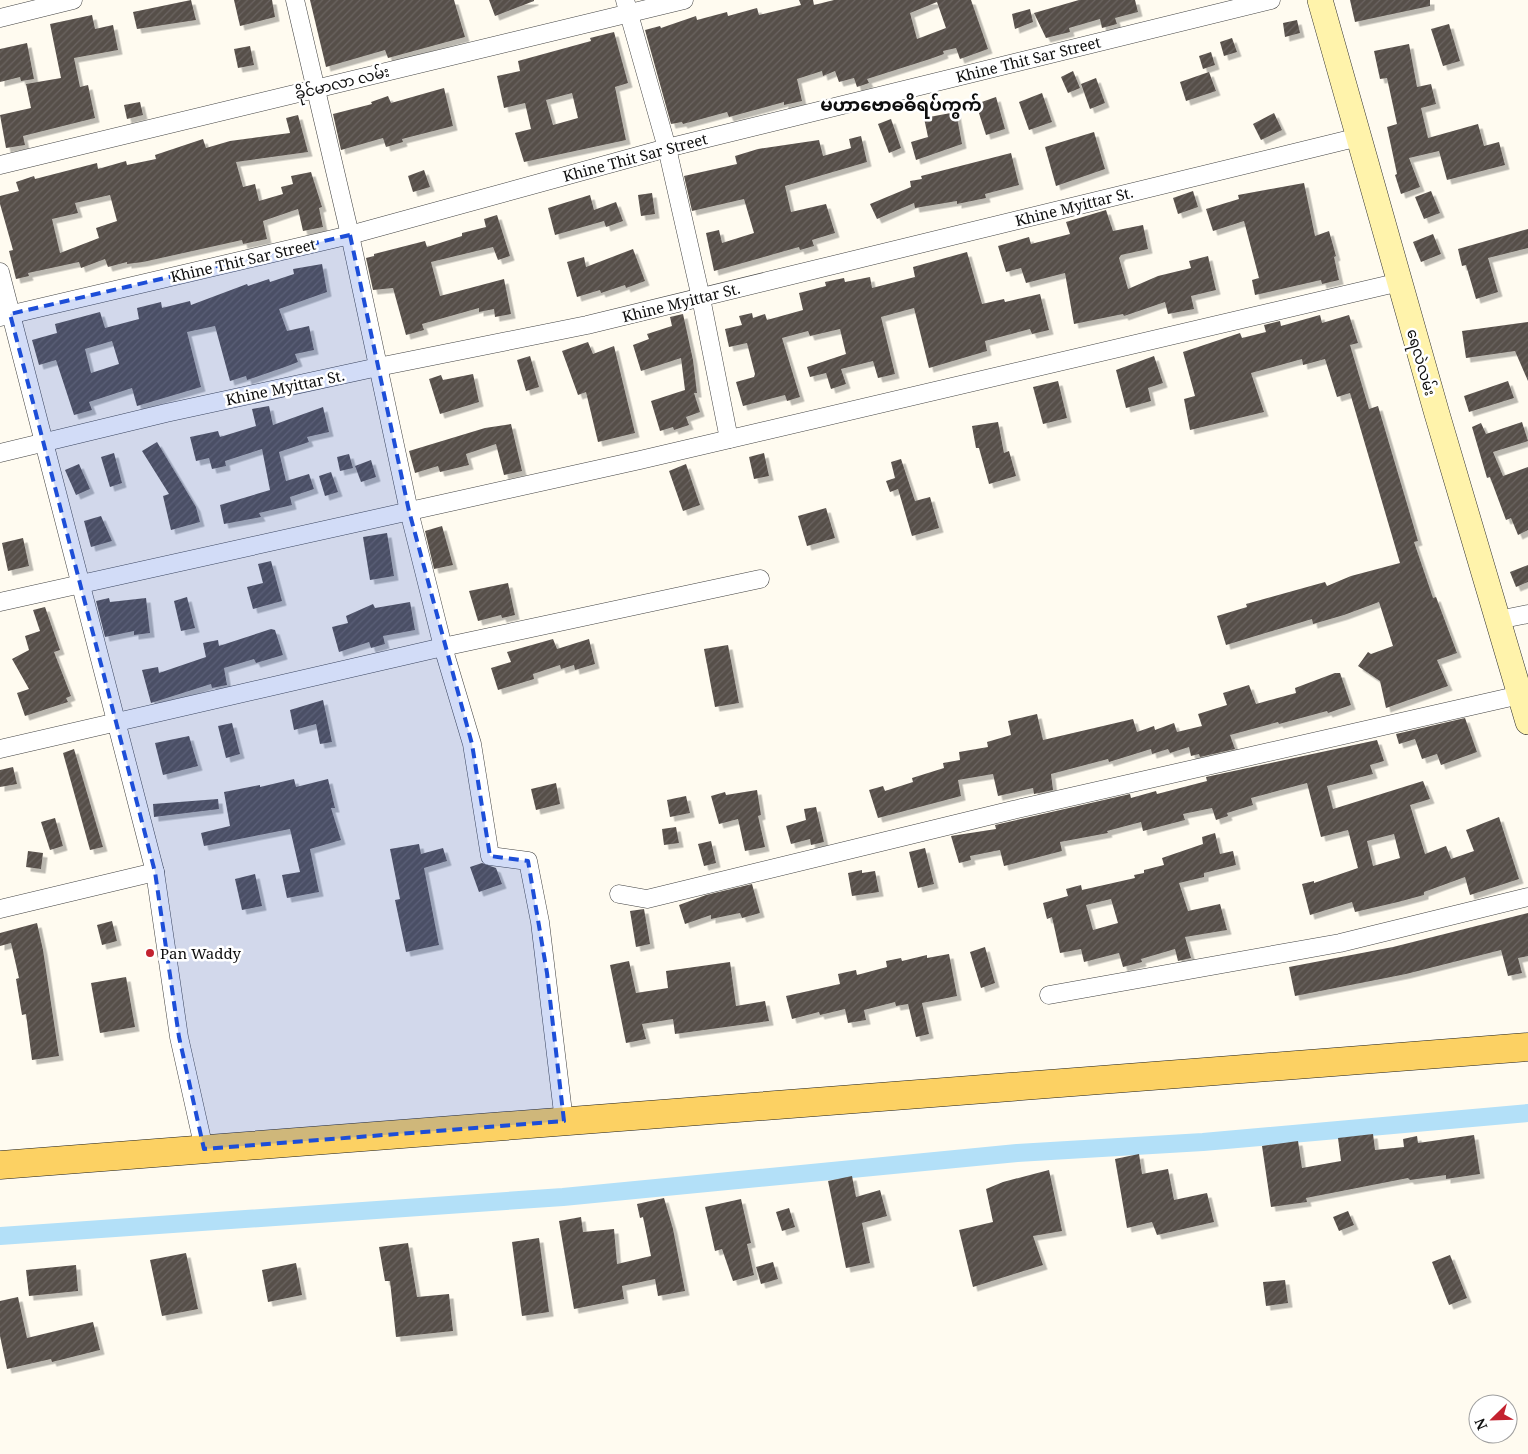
<svg xmlns="http://www.w3.org/2000/svg" width="1528" height="1454" font-family="'Noto Serif','Noto Sans Myanmar',serif">
	<defs>
		<pattern id="building-hatch" width="6" height="6" patternUnits="userSpaceOnUse" patternTransform="scale(1.25)"><rect width="6" height="6" fill="#574f4a"/><path d="M-1 1l2-2M0 6l6-6M5 7l2-2" fill="none" stroke="#6a6460"/></pattern>
		<filter id="shadow"><feDropShadow dx="4.5" dy="4.5" stdDeviation="0" flood-color="#0004"/></filter>
	</defs>
	<rect width="100%" height="100%" fill="#fffbf0"/>
	<g fill="none" stroke-linecap="round" stroke-linejoin="round">
		<polyline stroke="#b3e0f8" stroke-width="18" points="0,1236 563,1197 1017,1153 1203,1142 1528,1113"/>
	</g>
	<g fill="url(#building-hatch)" fill-rule="evenodd" filter="url(#shadow)">
		<polygon points="191,0 196,20 137,29 133,12"/>
		<polygon points="234,0 272,0 275,17 240,26"/>
		<polygon points="310,0 454,0 465,37 388,58 385,50 326,67"/>
		<polygon points="489,0 534,0 534,1 495,16"/>
		<path d="M 799,0 L 813,0 L 814,5 L 834,0 L 971,0 L 988,49 L 960,59 L 956,48 L 943,51 L 944,54 L 930,59 L 867,79 L 869,83 L 857,87 L 854,78 L 839,82 L 835,71 L 823,76 L 822,71 L 797,79 L 802,101 L 784,105 L 784,102 L 729,117 L 727,112 L 683,124 L 682,122 L 671,124 L 645,30 L 660,26 L 661,28 L 696,16 L 697,20 L 727,12 L 728,16 L 757,8 L 759,15 L 801,5 ZM 937,2 L 946,28 L 917,39 L 910,13 Z"/>
		<polygon points="1079,0 1135,0 1138,12 1115,18 1117,24 1102,28 1100,19 1069,28 1070,32 1046,38 1034,13"/>
		<polygon points="1350,0 1430,0 1430,6 1355,22"/>
		<polygon points="1030,9 1033,22 1015,29 1012,14"/>
		<polygon points="92,15 95,29 113,25 118,50 74,58 80,87 88,85 95,118 23,136 25,145 6,148 0,115 31,108 26,84 61,78 50,24"/>
		<polygon points="1297,20 1300,33 1285,37 1283,23"/>
		<polygon points="1449,24 1460,61 1443,66 1431,29"/>
		<path d="M 614,32 L 628,83 L 615,87 L 626,140 L 524,162 L 515,133 L 531,129 L 525,103 L 504,108 L 497,76 L 520,71 L 518,61 L 591,41 L 590,38 ZM 572,93 L 578,118 L 553,125 L 546,100 Z"/>
		<polygon points="1232,38 1237,52 1224,56 1220,42"/>
		<polygon points="27,43 34,79 21,81 20,77 0,82 0,49"/>
		<polygon points="1409,44 1417,87 1431,84 1436,104 1421,108 1428,138 1478,124 1484,146 1499,142 1505,165 1447,180 1439,151 1409,158 1420,187 1401,194 1395,175 1397,174 1387,127 1397,124 1387,78 1380,79 1374,51"/>
		<polygon points="250,46 254,65 238,68 234,49"/>
		<polygon points="1211,52 1215,65 1203,69 1199,56"/>
		<polygon points="1073,71 1080,88 1068,93 1061,77"/>
		<polygon points="1209,72 1216,91 1186,101 1180,82"/>
		<polygon points="1096,78 1105,103 1090,109 1081,84"/>
		<polygon points="444,88 453,126 402,139 403,142 386,147 383,138 341,150 333,114 372,104 371,102 388,96 391,103"/>
		<polygon points="1042,93 1052,122 1029,130 1019,102"/>
		<polygon points="996,97 1005,129 986,135 976,104"/>
		<polygon points="140,102 143,115 127,119 124,105"/>
		<polygon points="956,112 962,144 916,160 911,142 928,137 924,118"/>
		<polygon points="1274,113 1282,130 1261,140 1253,124"/>
		<path d="M 298,115 L 308,152 L 236,162 L 243,187 L 255,184 L 259,201 L 283,194 L 281,187 L 293,184 L 291,176 L 311,172 L 322,207 L 319,208 L 323,227 L 303,231 L 298,209 L 263,221 L 267,239 L 243,244 L 242,240 L 143,262 L 127,264 L 127,262 L 108,267 L 105,259 L 81,268 L 79,262 L 28,273 L 29,276 L 16,279 L 9,251 L 13,250 L 0,204 L 0,196 L 19,191 L 16,182 L 34,176 L 35,179 L 97,163 L 98,169 L 126,161 L 127,165 L 156,159 L 155,155 L 203,139 L 206,148 L 230,141 L 290,133 L 286,118 ZM 110,195 L 117,221 L 96,228 L 99,238 L 60,253 L 52,219 L 78,213 L 75,203 Z"/>
		<polygon points="891,119 901,148 889,153 878,124"/>
		<polygon points="1094,132 1105,169 1056,186 1045,147"/>
		<polygon points="861,136 867,162 785,186 791,212 826,204 835,233 812,240 814,246 800,250 799,247 714,271 706,233 719,230 722,243 754,233 744,199 692,211 684,176 737,164 735,156 758,149 819,140 823,156 851,148 849,139"/>
		<polygon points="1011,153 1019,185 985,194 986,198 957,204 957,201 915,208 914,203 877,219 870,204 911,187 910,181 922,179 921,176"/>
		<polygon points="424,170 430,187 413,192 408,176"/>
		<polygon points="1304,183 1315,236 1329,231 1336,256 1334,257 1339,280 1322,284 1321,280 1255,295 1252,280 1259,278 1244,221 1213,231 1206,209 1239,199 1238,195"/>
		<polygon points="1193,191 1198,207 1178,214 1173,198"/>
		<polygon points="1431,191 1440,213 1424,219 1415,197"/>
		<polygon points="652,193 655,214 641,216 638,195"/>
		<polygon points="590,195 594,210 616,202 623,221 606,227 604,221 555,235 548,208"/>
		<polygon points="1106,210 1113,231 1143,225 1148,249 1121,255 1119,258 1128,289 1158,276 1191,268 1189,261 1208,256 1216,290 1191,296 1194,309 1168,314 1165,302 1124,316 1123,314 1074,324 1065,273 1026,283 1021,268 1006,272 998,246 1029,237 1031,244 1070,234 1066,222"/>
		<polygon points="497,215 510,256 498,260 493,247 431,262 440,296 504,279 511,314 495,317 494,309 479,312 479,308 422,324 424,330 406,335 393,288 373,290 366,258 374,256 374,254 425,241 427,247 462,236 462,233 486,227 484,219"/>
		<polygon points="1528,229 1528,248 1488,258 1498,292 1476,299 1466,265 1462,266 1458,249"/>
		<polygon points="1433,234 1441,254 1421,262 1413,242"/>
		<polygon points="633,249 645,281 626,288 625,285 601,293 600,290 577,297 567,262 584,257 586,267"/>
		<polygon points="967,252 982,304 1004,299 1005,302 1040,294 1049,330 1032,334 1030,329 985,341 987,351 929,368 914,308 881,317 895,374 878,378 873,361 841,369 846,384 831,389 826,373 810,377 807,367 846,354 840,329 810,336 808,331 782,338 800,397 787,401 785,395 743,406 736,382 754,377 755,374 747,343 729,347 725,329 742,325 739,316 752,313 753,318 765,314 767,320 803,310 799,293 826,286 825,282 844,278 845,282 870,277 872,288 915,277 913,267"/>
		<path d="M 322,264 L 327,292 L 279,309 L 287,331 L 309,326 L 314,350 L 295,354 L 298,362 L 285,367 L 247,380 L 246,376 L 230,381 L 215,326 L 187,332 L 201,387 L 137,406 L 132,388 L 89,402 L 92,410 L 74,415 L 56,360 L 39,365 L 32,340 L 57,333 L 55,324 L 100,312 L 105,328 L 139,319 L 137,308 L 161,302 L 162,308 L 190,301 L 191,305 L 247,284 L 248,286 L 269,279 L 270,282 L 294,274 L 293,269 ZM 112,341 L 119,364 L 91,373 L 85,349 Z"/>
		<polygon points="683,314 693,360 697,393 694,393 700,412 686,417 689,425 674,430 673,427 660,431 651,401 685,390 681,358 641,371 633,345 649,339 647,334 672,326 670,317"/>
		<polygon points="1320,315 1322,323 1349,315 1358,343 1350,345 1369,409 1378,406 1418,541 1414,542 1433,598 1436,597 1457,653 1437,660 1448,686 1386,708 1380,681 1358,666 1368,652 1371,654 1393,646 1379,602 1344,615 1313,624 1312,619 1226,645 1217,616 1247,607 1246,604 1325,582 1327,586 1351,576 1400,563 1350,393 1337,397 1325,359 1303,365 1302,359 1251,373 1264,412 1190,430 1184,399 1195,396 1183,352 1240,333 1242,338 1266,332 1264,325 1280,321 1281,326"/>
		<polygon points="1528,322 1528,381 1515,351 1466,358 1462,331"/>
		<polygon points="588,342 593,354 614,346 635,433 598,442 586,392 578,395 562,351"/>
		<polygon points="530,356 539,387 526,391 517,360"/>
		<polygon points="1154,356 1163,383 1148,388 1151,401 1126,408 1116,370"/>
		<polygon points="473,374 479,402 440,414 429,379 441,375 443,380"/>
		<polygon points="1058,381 1067,418 1043,424 1033,387"/>
		<polygon points="1508,381 1514,398 1469,412 1464,396"/>
		<polygon points="269,406 273,425 323,407 329,432 307,437 309,442 279,452 286,481 309,474 314,489 290,497 292,505 259,513 261,517 224,524 220,505 270,490 262,449 225,461 226,466 212,469 209,458 196,461 190,437 218,431 220,437 256,426 252,409"/>
		<polygon points="998,422 1004,453 1009,451 1016,476 989,484 979,448 976,448 972,426"/>
		<polygon points="1522,422 1528,441 1493,452 1503,476 1528,467 1528,530 1518,535 1511,518 1506,520 1490,477 1487,478 1472,427 1481,423 1486,434"/>
		<polygon points="511,424 522,471 504,475 496,444 466,454 469,465 440,472 438,466 415,473 409,451 485,428"/>
		<polygon points="157,442 196,507 200,522 171,530 163,496 169,494 142,451"/>
		<polygon points="114,453 122,483 110,487 101,457"/>
		<polygon points="764,453 769,476 754,479 749,457"/>
		<polygon points="349,454 353,468 340,471 337,457"/>
		<polygon points="901,459 915,501 930,497 939,528 912,536 898,489 890,492 886,481 895,478 891,462"/>
		<polygon points="371,460 376,477 361,482 355,466"/>
		<polygon points="79,464 90,489 76,495 65,470"/>
		<polygon points="686,464 700,505 683,511 669,471"/>
		<polygon points="331,472 338,492 325,496 319,476"/>
		<polygon points="826,508 835,538 807,546 798,516"/>
		<polygon points="101,516 112,541 91,547 84,521"/>
		<polygon points="442,526 453,565 434,569 425,531"/>
		<polygon points="387,533 394,576 370,580 363,537"/>
		<polygon points="23,538 29,566 8,571 2,543"/>
		<polygon points="271,561 282,601 253,609 247,587 263,583 258,564"/>
		<polygon points="1528,565 1528,582 1516,587 1510,572"/>
		<polygon points="508,583 515,615 502,618 501,615 478,621 469,591"/>
		<polygon points="187,597 195,628 181,631 174,601"/>
		<polygon points="109,598 110,602 146,598 150,633 134,635 134,631 105,637 96,601"/>
		<polygon points="410,602 415,630 383,636 385,644 371,648 369,642 339,652 332,627 348,623 346,616 373,604 375,608"/>
		<polygon points="45,607 60,650 54,652 71,696 66,698 68,702 25,716 17,693 29,689 12,659 29,650 25,636 40,631 33,610"/>
		<polygon points="271,629 275,630 283,655 256,663 254,659 224,668 227,685 212,688 211,684 151,703 142,670 158,667 159,673 206,657 203,643 218,640 219,646"/>
		<polygon points="553,639 557,649 589,639 595,664 575,670 574,665 561,669 560,665 533,674 534,679 498,690 491,668 511,662 507,652"/>
		<polygon points="728,645 739,703 715,707 704,649"/>
		<polygon points="1335,673 1340,673 1351,705 1328,713 1327,711 1279,724 1278,722 1230,735 1235,749 1200,757 1199,754 1191,756 1189,747 1170,753 1168,749 1152,754 1151,749 1109,762 1108,759 1051,774 1053,790 1034,794 1033,788 998,796 993,774 958,780 961,796 878,818 869,790 883,786 885,791 913,782 912,778 944,768 943,763 960,760 959,752 988,747 987,742 1011,735 1008,721 1037,714 1043,740 1133,719 1137,732 1154,726 1155,730 1174,723 1177,732 1202,726 1198,714 1227,705 1223,693 1249,685 1256,704 1296,693 1295,688"/>
		<polygon points="323,700 332,742 320,744 316,724 294,730 290,710"/>
		<polygon points="1465,718 1477,752 1441,765 1437,754 1422,759 1415,739 1399,744 1396,734"/>
		<polygon points="232,723 240,754 226,758 218,726"/>
		<polygon points="189,736 198,766 163,775 155,743"/>
		<path d="M 1377,740 L 1384,761 L 1370,765 L 1373,774 L 1327,786 L 1333,809 L 1423,781 L 1430,799 L 1410,805 L 1425,854 L 1446,846 L 1451,859 L 1474,851 L 1466,830 L 1499,817 L 1519,879 L 1470,895 L 1465,877 L 1424,892 L 1424,895 L 1398,902 L 1355,912 L 1352,902 L 1310,915 L 1302,884 L 1314,881 L 1314,883 L 1358,868 L 1348,830 L 1321,837 L 1307,783 L 1251,798 L 1253,805 L 1227,813 L 1228,816 L 1216,820 L 1212,808 L 1183,814 L 1185,820 L 1143,831 L 1141,822 L 1107,831 L 1108,833 L 1060,842 L 1062,851 L 1004,866 L 1000,850 L 970,856 L 971,860 L 959,863 L 951,836 L 996,829 L 995,825 L 1130,794 L 1131,798 L 1156,791 L 1157,794 L 1207,781 L 1206,777 ZM 1394,834 L 1400,858 L 1373,866 L 1367,841 Z"/>
		<polygon points="74,749 103,847 90,850 63,753"/>
		<polygon points="13,767 17,784 0,787 0,770"/>
		<polygon points="294,779 296,787 328,779 335,808 331,808 341,840 310,849 319,892 287,898 282,875 300,872 290,829 204,846 201,833 230,826 224,792 260,785 260,787"/>
		<polygon points="556,783 560,804 536,810 531,789"/>
		<polygon points="757,790 761,815 758,816 765,847 745,851 738,819 719,824 711,796 725,792 726,795"/>
		<polygon points="686,796 690,813 670,817 667,800"/>
		<polygon points="218,799 219,809 154,817 153,804"/>
		<polygon points="816,807 824,842 811,845 810,839 791,844 786,826 806,820 804,809"/>
		<polygon points="55,818 63,846 50,850 41,822"/>
		<polygon points="676,827 679,843 664,845 662,829"/>
		<path d="M 1215,833 L 1220,854 L 1233,851 L 1236,865 L 1204,873 L 1204,877 L 1179,883 L 1188,911 L 1220,904 L 1227,930 L 1185,937 L 1191,958 L 1178,961 L 1175,949 L 1141,959 L 1142,962 L 1123,967 L 1119,953 L 1084,962 L 1081,949 L 1060,953 L 1052,917 L 1047,919 L 1043,903 L 1068,896 L 1066,889 L 1081,885 L 1082,890 L 1135,878 L 1134,875 L 1144,873 L 1144,870 L 1164,865 L 1162,858 L 1203,844 L 1202,837 ZM 1111,899 L 1118,923 L 1093,930 L 1086,905 Z"/>
		<polygon points="711,841 716,863 704,866 698,844"/>
		<polygon points="419,844 421,854 443,848 447,861 424,868 439,945 406,952 395,900 400,899 390,849"/>
		<polygon points="925,848 934,884 918,888 909,852"/>
		<polygon points="28,851 43,853 41,869 26,867"/>
		<polygon points="482,863 496,868 502,884 479,892 470,867"/>
		<polygon points="862,870 862,873 875,871 879,892 852,896 848,873"/>
		<polygon points="255,874 262,906 242,910 235,879"/>
		<polygon points="752,884 760,913 742,918 740,913 711,919 711,915 685,924 679,905 706,895"/>
		<polygon points="644,909 650,944 636,947 630,911"/>
		<polygon points="1528,913 1528,956 1518,958 1522,973 1508,976 1501,950 1406,974 1295,996 1289,967 1393,947"/>
		<polygon points="112,921 117,941 102,945 97,925"/>
		<polygon points="37,923 43,950 59,1056 32,1060 26,1014 22,1015 16,979 19,978 11,943 0,946 0,933"/>
		<polygon points="985,947 995,983 981,988 970,952"/>
		<polygon points="949,954 957,996 922,1003 929,1034 916,1037 908,1004 896,1006 895,1002 864,1010 866,1020 848,1023 845,1009 820,1015 819,1012 792,1019 786,996 840,984 838,974 856,970 857,975 887,967 886,961 901,958 902,961 927,955 927,958"/>
		<polygon points="629,961 636,993 668,988 666,971 730,962 736,1006 765,1001 769,1021 675,1034 673,1019 642,1024 646,1039 626,1043 610,965"/>
		<polygon points="126,977 135,1027 100,1033 91,983"/>
		<polygon points="1373,1134 1375,1150 1404,1147 1403,1139 1417,1136 1418,1143 1474,1135 1480,1174 1446,1179 1446,1175 1410,1180 1408,1178 1306,1198 1307,1202 1271,1207 1262,1146 1298,1141 1302,1168 1341,1161 1338,1138"/>
		<polygon points="1139,1154 1142,1174 1168,1169 1174,1200 1207,1193 1214,1222 1157,1235 1152,1222 1127,1228 1115,1159"/>
		<polygon points="1049,1170 1062,1231 1033,1236 1043,1265 973,1287 959,1230 993,1222 986,1189 1003,1182"/>
		<polygon points="852,1176 856,1197 880,1190 887,1216 862,1223 870,1263 846,1268 828,1181"/>
		<polygon points="664,1198 673,1229 685,1291 658,1296 655,1279 622,1286 624,1299 574,1309 559,1221 581,1217 583,1232 614,1229 617,1264 651,1256 643,1217 640,1218 637,1204"/>
		<polygon points="741,1199 751,1243 747,1244 754,1275 733,1281 722,1249 715,1251 705,1207"/>
		<polygon points="789,1208 795,1227 782,1231 776,1212"/>
		<polygon points="1348,1211 1354,1225 1339,1231 1333,1217"/>
		<polygon points="539,1238 549,1312 522,1316 512,1242"/>
		<polygon points="408,1243 417,1297 449,1294 453,1331 396,1337 390,1281 385,1281 379,1247"/>
		<polygon points="186,1253 198,1309 162,1316 150,1260"/>
		<polygon points="1450,1255 1467,1298 1449,1305 1432,1262"/>
		<polygon points="773,1262 778,1279 761,1284 756,1267"/>
		<polygon points="296,1263 302,1295 268,1302 262,1270"/>
		<polygon points="76,1265 78,1291 29,1296 26,1270"/>
		<polygon points="1285,1280 1288,1303 1266,1306 1263,1282"/>
		<polygon points="18,1297 27,1338 93,1322 100,1350 52,1362 51,1359 7,1369 0,1336 0,1301"/>
	</g>
	<g fill="none" stroke-linecap="round" stroke-linejoin="round">
		<defs>
			<g id="minor">
				<polyline points="295,0 350,235 409,511 443,647 472,744 490,856 528,861 540,922 564,1121"/>
				<polyline points="625,0 667,148 701,298 729,439"/>
				<polyline points="0,18 73,0"/>
				<polyline points="0,165 684,0"/>
				<polyline points="0,272 155,872 179,1037 204,1149"/>
				<polyline points="0,317 350,235 667,148 1271,0"/>
				<polyline points="0,453 166,413 378,367 587,325 1359,137"/>
				<polyline points="0,602 640,460 1400,282"/>
				<polyline points="1498,620 1528,614"/>
				<polyline points="0,749 443,647 760,579"/>
				<polyline points="619,894 647,899 1013,810 1520,695"/>
				<polyline points="0,909 155,872"/>
				<polyline points="1049,995 1340,943 1528,897"/>
			</g>
			<polyline id="secondary" points="1320,0 1437,414 1528,722"/>
			<polyline id="primary" points="0,1165 1528,1047"/>
		</defs>
		<use href="#minor" stroke="#414141" stroke-width="19"/>
		<use href="#secondary" stroke="#303030" stroke-width="26"/>
		<use href="#primary" stroke="#1f1f1f" stroke-width="29"/>
		<use href="#minor" stroke="#fff" stroke-width="18"/>
		<use href="#secondary" stroke="#fff3ab" stroke-width="25"/>
		<use href="#primary" stroke="#fcd163" stroke-width="28"/>
	</g>
	<path fill="#1d4ed8" fill-opacity="0.2" stroke="#1d4ed8" stroke-width="4" stroke-dasharray="10 6" stroke-linejoin="round" d="M 350,235 L 409,511 L 472,744 L 490,856 L 528,861 L 547,973 L 564,1121 L 204,1149 L 179,1037 L 155,872 L 10,314 Z"/>
	<circle fill="#c3222f" stroke="#fff" stroke-width="2" cx="150" cy="953" r="5"/>
	<g text-anchor="middle" dominant-baseline="central" stroke-width="5" stroke-linejoin="round" paint-order="stroke">
		<g font-size="15" fill="#0e0e0e" stroke="#fff">
			<text transform="translate(1028 59) rotate(-14)">Khine Thit Sar Street</text>
			<text transform="translate(342 82) rotate(-14)">ခိုင်မာလာ လမ်း</text>
			<text transform="translate(635 157) rotate(-15)">Khine Thit Sar Street</text>
			<text transform="translate(1074 206) rotate(-14)">Khine Myittar St.</text>
			<text transform="translate(243 260) rotate(-13)">Khine Thit Sar Street</text>
			<text transform="translate(681 302) rotate(-14)">Khine Myittar St.</text>
			<text transform="translate(1422 362) rotate(74)">ရေလဲလမ်း</text>
			<text transform="translate(285 387) rotate(-12)">Khine Myittar St.</text>
		</g>
		<g font-size="15" fill="#0e0e0e" stroke="#fff" text-anchor="start">
			<text x="160" y="953">Pan Waddy</text>
		</g>
		<g font-size="18" font-weight="bold" fill="#0e0e0e" stroke="#fff">
			<text x="901" y="104">မဟာဗောဓဓိရပ်ကွက်</text>
		</g>
	</g>
	<g transform="translate(1493 1419) rotate(247)"><circle r="24" fill="#ffffff" stroke="#9f9f9f"/>
	<path d="M0-4L9 19L0 12L-9 19Z" fill="#c3222f"/>
	<text y="-8" font-size="14" font-weight="bold" text-anchor="middle" fill="#0e0e0e">N</text>
	</g>
</svg>
